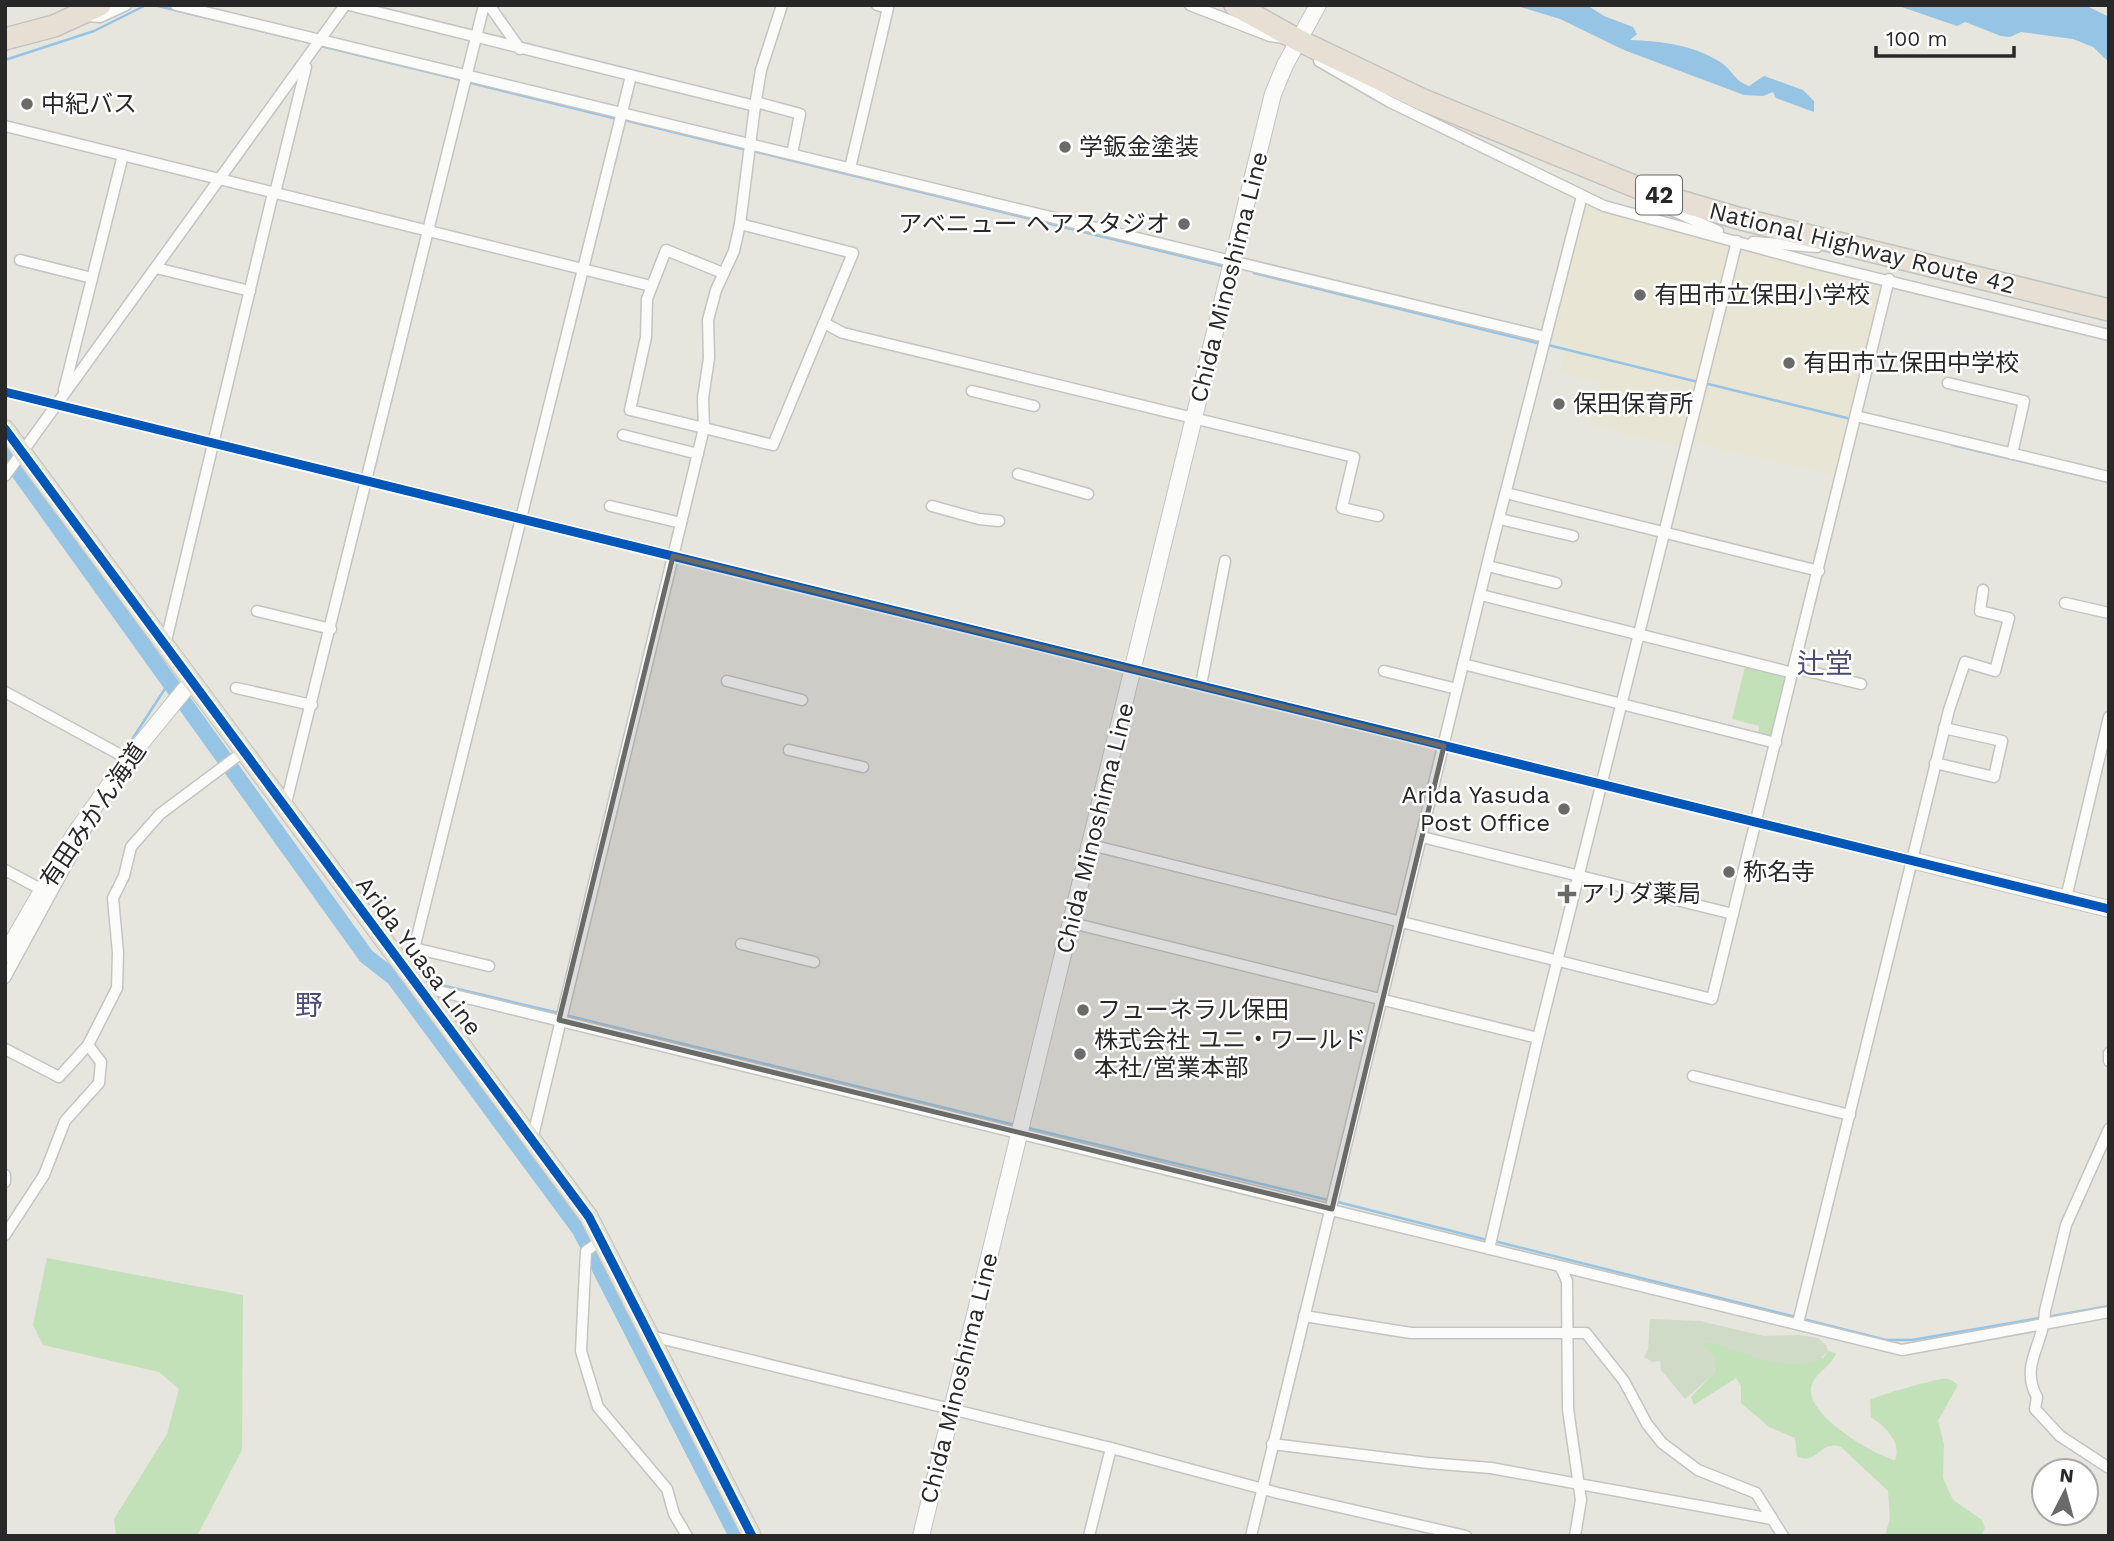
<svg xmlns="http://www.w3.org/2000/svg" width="2114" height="1541" font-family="'Work Sans','Noto Sans JP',sans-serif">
	<rect width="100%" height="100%" fill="#e6e5de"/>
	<g fill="#e9e5d4">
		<polygon points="1583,206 1728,246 1681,447 1590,425 1601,383 1560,373 1567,344 1550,339"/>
		<polygon points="1747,250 1885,284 1838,476 1692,442 1738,256"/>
	</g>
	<g fill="#c3e1b9">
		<polygon points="1746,663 1787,673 1773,737 1758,733 1759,726 1732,719"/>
		<polygon points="47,1258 243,1295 242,1450 197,1536 116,1536 114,1519 167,1434 179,1389 159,1372 43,1345 33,1325"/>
		<path d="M 1709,1342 L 1823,1358 L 1828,1351 L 1836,1353 C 1832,1367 1814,1372 1811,1388 C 1807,1416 1874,1455 1895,1460 C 1902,1441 1885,1427 1871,1417 L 1870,1400 C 1875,1396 1933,1380 1942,1379 C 1949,1378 1953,1381 1958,1385 L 1938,1421 L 1944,1444 L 1943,1478 L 1953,1500 L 1982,1520 L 1985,1528 L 1981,1536 L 1885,1536 L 1890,1518 L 1888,1491 L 1841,1447 C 1820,1439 1817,1467 1797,1456 L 1795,1438 L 1769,1427 L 1741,1403 L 1741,1386 L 1736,1378 L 1694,1405 L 1691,1397 L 1715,1372 L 1713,1355 L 1701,1344 Z"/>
	</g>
	<path fill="#cfdbc6" d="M 1650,1319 L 1700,1321 L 1764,1336 L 1799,1335 L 1818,1338 L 1826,1345 L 1828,1351 C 1805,1381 1739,1351 1709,1342 L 1702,1344 L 1713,1355 L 1715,1373 L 1685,1399 L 1661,1370 L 1660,1361 L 1652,1362 L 1644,1357 L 1648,1350 Z"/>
	<g fill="#96c4e4">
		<path d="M 1514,5 L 1587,5 L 1604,16 L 1633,27 L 1637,34 L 1630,40 C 1660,41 1694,45 1720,62 C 1732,69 1734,81 1749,86 L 1764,76 L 1803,90 L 1814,101 L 1814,112 L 1776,98 L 1773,92 L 1763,96 L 1744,95 L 1624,50 L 1560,19 Z"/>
		<polygon points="1896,5 2085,5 2109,17 2109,62 2093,47 2073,39 2021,32 2010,37 2001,36 1965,22 1957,26"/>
	</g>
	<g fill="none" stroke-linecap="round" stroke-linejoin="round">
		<g stroke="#96c4e4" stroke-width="2.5">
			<polyline points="154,5 311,43"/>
			<polyline points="321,46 461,80"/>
			<polyline points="5,60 94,31 146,5"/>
			<polyline points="467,82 617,119"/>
			<polyline points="624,120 747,150"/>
			<polyline points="753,151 1222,266"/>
			<polyline points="1254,273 1541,344"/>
			<polyline points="1548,345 1698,382"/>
			<polyline points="1704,383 1851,419"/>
			<polyline points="1952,445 2109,482"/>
			<polyline points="129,744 170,681"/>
			<polyline points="394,978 401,979"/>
			<polyline points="424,981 559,1013"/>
			<polyline points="565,1015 1015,1125"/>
			<polyline points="1028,1128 1328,1200"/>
			<polyline points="1334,1201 1487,1240"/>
			<polyline points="1494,1241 1796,1317"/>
			<polyline points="2047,1317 2109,1306"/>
			<polyline points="1803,1319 1886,1340 1912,1340 2040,1318"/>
		</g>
		<polyline stroke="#96c4e4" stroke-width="16" points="5,453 366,956 394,978 580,1230 737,1536"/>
		<defs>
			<g id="street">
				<polyline points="176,5 1545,337"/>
				<polyline points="349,5 755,106 740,224 853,253 773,445 704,428 532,1140"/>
				<polyline points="489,5 520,49"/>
				<polyline points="1190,5 1270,36 1283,38"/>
				<polyline points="86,16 100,17 126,5"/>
				<polyline points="1319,61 1390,102 1604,206 1814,263 2109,335"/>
				<polyline points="756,102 800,114 792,154"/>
				<polyline points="755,106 761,70 782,5"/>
				<polyline points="5,126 651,286"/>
				<polyline points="850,168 888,8 877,5"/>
				<polyline points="275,193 306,67"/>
				<polyline points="1656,203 1718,231"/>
				<polyline points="1753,242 1817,247"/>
				<polyline points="20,260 92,278"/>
				<polyline points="156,268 250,291"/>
				<polyline points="723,273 666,250 647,299 646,337 630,410 704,428 703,398 709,358 708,320 716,290 734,251 740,224"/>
				<polyline points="824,323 843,333 1354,457 1342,508 1378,516"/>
				<polyline points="1948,383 2024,401 2012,454"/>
				<polyline points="64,390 123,155"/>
				<polyline points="972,391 1034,406"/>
				<polyline points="5,392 1911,860"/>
				<polyline points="1856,416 2109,477"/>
				<polyline points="623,435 698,454"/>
				<polyline points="1018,474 1088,494"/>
				<polyline points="5,476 345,5"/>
				<polyline points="1506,493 1819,571"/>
				<polyline points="610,506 681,523"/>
				<polyline points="932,506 979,519 999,521"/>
				<polyline points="1500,519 1573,536"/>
				<polyline points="1488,566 1556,583"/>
				<polyline points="1481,595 1793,673"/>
				<polyline points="2065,603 2109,613"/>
				<polyline points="257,611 331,629"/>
				<polyline points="165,645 273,193"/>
				<polyline points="1463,664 1776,743"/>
				<polyline points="1795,668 1861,684"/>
				<polyline points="1384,671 1457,689"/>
				<polyline points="727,681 802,700"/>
				<polyline points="1201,685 1225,561"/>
				<polyline points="236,688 312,705"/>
				<polyline points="5,692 128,759"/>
				<polyline points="789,750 863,767"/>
				<polyline points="1935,763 1994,777 2002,741 1944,728"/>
				<polyline points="285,807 484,5"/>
				<polyline points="1422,837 1733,914"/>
				<polyline points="1091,845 1712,999 1889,279"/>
				<polyline points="5,870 46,892"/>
				<polyline points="2066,898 2109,717"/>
				<polyline points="1072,923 1538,1038"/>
				<polyline points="741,944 814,962"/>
				<polyline points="414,948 489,966"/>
				<polyline points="408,973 631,76"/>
				<polyline points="5,978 91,820"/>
				<polyline points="418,986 1902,1350 2109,1312"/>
				<polyline points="5,1049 59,1077 88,1045 117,988 118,953 113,898 124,876 131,847 160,814 243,752"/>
				<polyline points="2109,1053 2109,1061"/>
				<polyline points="1693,1076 1850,1115"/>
				<path d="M 2109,1129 L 2066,1225 L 2045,1311 C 2045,1343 2019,1365 2037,1397 L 2035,1409 L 2060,1436 L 2109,1468"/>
				<polyline points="5,1175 5,1182"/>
				<polyline points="5,1235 44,1175 65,1121 99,1083 101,1062 88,1045"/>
				<polyline points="602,1240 586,1251 581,1351 598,1407 667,1489 674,1514 687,1536"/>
				<polyline points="1489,1249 1538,1038 1737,241"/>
				<polyline points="1561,1268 1567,1281 1568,1409 1581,1500 1575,1536"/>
				<polyline points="1304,1316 1411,1333 1586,1333 1624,1381 1647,1424 1662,1443 1698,1470 1756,1493 1783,1536"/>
				<polyline points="1798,1323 1949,710 1965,662 1995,671 2009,618 1980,611 1983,590"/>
				<polyline points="651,1336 1111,1448 1278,1493 1466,1536"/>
				<polyline points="1272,1444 1428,1463 1491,1468 1772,1519"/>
				<polyline points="1089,1536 1111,1448"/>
				<polyline points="1251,1536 1492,545 1582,196"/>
			</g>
			<g id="secondary">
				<polyline points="1911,860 2109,909"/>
				<polyline points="5,955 74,835 128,759 191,682"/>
				<polyline points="921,1536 1273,94 1285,65 1318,5"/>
			</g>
			<polyline id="primary" points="5,429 589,1217 752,1536"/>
			<g id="highway">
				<polyline points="1235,5 1298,40 1421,99 1646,191 1741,219 2109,310"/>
				<polyline points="5,39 54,26 100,5"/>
			</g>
		</defs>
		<use href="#street" stroke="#c4c4c3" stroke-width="13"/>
		<use href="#secondary" stroke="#c4c4c3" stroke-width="18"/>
		<use href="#primary" stroke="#c3c2c0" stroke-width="20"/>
		<use href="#highway" stroke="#c3c2c0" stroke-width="24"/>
		<use href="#street" stroke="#fbfbfa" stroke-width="10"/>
		<use href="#secondary" stroke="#fbfbfa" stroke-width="16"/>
		<use href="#primary" stroke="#e4e2d3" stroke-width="18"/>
		<use href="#highway" stroke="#e7dfd4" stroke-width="21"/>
		<defs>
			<g id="cycleway">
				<polyline points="5,392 2109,909"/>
				<polyline points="5,429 589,1217 752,1536"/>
			</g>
		</defs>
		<use href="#cycleway" stroke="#fff" stroke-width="13"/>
		<use href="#cycleway" stroke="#0057b8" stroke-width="9"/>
	</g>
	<path fill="#6a6a68" fill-opacity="0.2" stroke="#6a6a68" stroke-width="5" stroke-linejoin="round" d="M 673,556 L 1444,746 L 1332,1209 L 559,1020 Z"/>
	<g fill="#6a6a68" stroke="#fff" stroke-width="2.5">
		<circle cx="27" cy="104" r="7"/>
		<circle cx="1065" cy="147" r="7"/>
		<circle cx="1184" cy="224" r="7"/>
		<circle cx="1640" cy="295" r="7"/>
		<circle cx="1789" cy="363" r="7"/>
		<circle cx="1559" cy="404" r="7"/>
		<circle cx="1564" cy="809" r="7"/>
		<circle cx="1729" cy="872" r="7"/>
		<path d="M1563.5 883.5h7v7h7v7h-7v7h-7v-7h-7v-7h7z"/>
		<circle cx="1083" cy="1010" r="7"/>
		<circle cx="1080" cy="1054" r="7"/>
	</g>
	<g text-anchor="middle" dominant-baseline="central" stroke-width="5" stroke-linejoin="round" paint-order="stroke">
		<rect fill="#fff" stroke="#686868" stroke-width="2" x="1636" y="175.5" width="46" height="39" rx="5"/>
		<g font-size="23" font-weight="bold" fill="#282828">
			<text x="1659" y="195">42</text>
		</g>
		<g font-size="24" fill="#282828" stroke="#fff" text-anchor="start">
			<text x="41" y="104">中紀バス</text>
			<text x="1079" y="147">学鈑金塗装</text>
			<text x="1170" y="224" text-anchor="end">アベニュー ヘアスタジオ</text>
			<text x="1654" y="295">有田市立保田小学校</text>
			<text x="1803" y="363">有田市立保田中学校</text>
			<text x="1573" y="404">保田保育所</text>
			<text x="1550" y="795" text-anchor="end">Arida Yasuda<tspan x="1550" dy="28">Post Office</tspan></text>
			<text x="1743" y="872">称名寺</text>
			<text x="1581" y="894">アリダ薬局</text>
			<text x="1097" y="1010">フューネラル保田</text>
			<text x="1094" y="1040">株式会社 ユニ・ワールド<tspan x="1094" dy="28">本社/営業本部</tspan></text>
		</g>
		<g font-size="24" fill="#282828" stroke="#fff">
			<text transform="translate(1862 248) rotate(14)">National Highway Route 42</text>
			<text transform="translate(1229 277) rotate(-76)">Chida Minoshima Line</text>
			<text transform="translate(93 815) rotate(-56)">有田みかん海道</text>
			<text transform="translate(1095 828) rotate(-76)">Chida Minoshima Line</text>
			<text transform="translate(419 956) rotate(53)">Arida Yuasa Line</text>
			<text transform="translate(959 1378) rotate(-76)">Chida Minoshima Line</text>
		</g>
		<g font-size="28" fill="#4c4d76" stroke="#fff">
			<text x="1825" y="663">辻堂</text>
			<text x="309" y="1005">野</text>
		</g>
	</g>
	<rect width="2114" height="1541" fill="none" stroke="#282828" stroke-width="14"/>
	<g transform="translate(2065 1492) rotate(6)"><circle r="33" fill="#ffffff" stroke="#a9a9a9" stroke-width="2"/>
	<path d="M0-5L12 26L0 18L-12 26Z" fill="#6a6a68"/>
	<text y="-10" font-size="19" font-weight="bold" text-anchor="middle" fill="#282828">N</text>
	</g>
	<path d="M1876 46v10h138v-10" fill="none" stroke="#282828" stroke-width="3.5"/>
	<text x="1886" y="46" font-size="21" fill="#282828" stroke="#ffffff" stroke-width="5" paint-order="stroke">100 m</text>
</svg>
